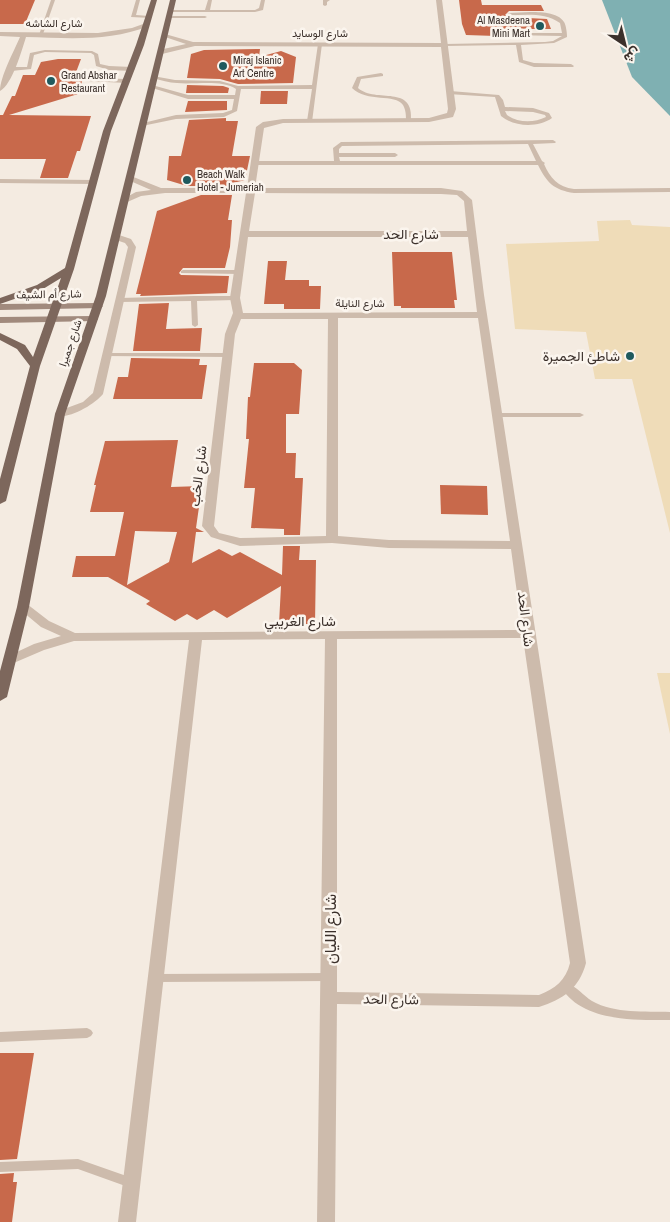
<svg xmlns="http://www.w3.org/2000/svg" width="670" height="1222" font-family="'Archivo Narrow',Vazirmatn,sans-serif">
	<rect width="100%" height="100%" fill="#f4ebe1"/>
	<g fill="#efdcb8">
		<polygon points="630,220 632,225 670,227 670,533 632,379 595,379 586,332 515,329 506,244 599,241 597,221"/>
		<polygon points="657,673 670,673 670,734"/>
	</g>
	<polygon fill="#7fb0b2" points="602,0 670,0 670,116 632,77"/>
	<g fill="#c8694b" fill-rule="evenodd">
		<polygon points="0,0 35,0 25,24 0,24"/>
		<polygon points="459,0 481,0 482,5 541,5 544,11 509,11 505,15 509,17 547,19 551,29 494,29 496,36 466,35 462,24"/>
		<polygon points="260,49 259,57 281,51 296,57 293,83 238,84 220,79 187,78 191,54 204,50"/>
		<polygon points="58,59 81,59 75,75 84,75 78,94 9,115 91,116 80,151 77,151 68,178 40,178 46,159 0,159 0,115 3,115 12,96 15,96 23,75 35,75 41,62"/>
		<polygon points="187,85 223,86 229,88 228,93 186,93"/>
		<polygon points="261,91 288,91 287,104 260,104"/>
		<polygon points="188,101 227,101 227,110 185,112"/>
		<polygon points="226,118 226,121 238,121 232,156 250,156 245,180 233,183 233,186 187,186 167,180 169,156 181,156 189,120"/>
		<polygon points="201,195 232,195 228,220 232,220 230,247 225,268 183,268 179,273 181,275 229,276 227,293 140,296 141,294 136,294 157,211"/>
		<polygon points="392,252 452,252 457,300 454,300 455,308 401,308 401,306 394,306"/>
		<polygon points="268,261 287,261 285,280 309,280 309,286 321,286 320,309 284,309 284,304 264,304"/>
		<polygon points="169,303 166,329 202,328 200,351 133,351 139,304"/>
		<polygon points="131,358 200,359 199,365 207,365 202,399 113,399 118,377 128,377"/>
		<polygon points="254,363 294,363 302,370 299,414 286,414 286,453 296,453 295,478 303,478 300,535 284,535 284,529 251,528 255,488 244,488 249,439 246,439 248,397 250,397"/>
		<path d="M 178,440 L 171,487 L 202,486 L 196,528 L 204,532 L 196,532 L 192,563 L 219,549 L 232,556 L 240,552 L 282,575 L 283,546 L 300,546 L 299,560 L 316,560 L 315,624 L 279,624 L 281,586 L 227,618 L 214,610 L 197,620 L 187,614 L 175,621 L 146,604 L 150,601 L 108,577 L 72,577 L 76,556 L 115,556 L 124,512 L 90,512 L 96,485 L 94,485 L 105,441 ZM 135,531 L 177,532 L 169,562 L 127,585 Z"/>
		<polygon points="440,485 487,486 488,515 441,514"/>
		<polygon points="0,1053 34,1053 17,1159 0,1160"/>
		<polygon points="14,1173 13,1182 17,1182 12,1222 0,1222 0,1174"/>
	</g>
	<g fill="none" stroke-linecap="round" stroke-linejoin="round">
		<g fill="#cdbbac" fill-rule="evenodd">
			<polygon points="51,0 55,0 43,34 39,35"/>
			<polygon points="136,0 140,0 136,15 149,16 151,16 151,18 131,17"/>
			<polygon points="208,0 212,0 210,10 255,10 259,8 261,0 265,0 263,10 255,12 171,12 169,11 171,10 205,10"/>
			<polygon points="323,0 330,0 327,2 327,5 325,6 323,5"/>
			<path d="M 530,12 C 539,12 558,12 564,22 C 566,25 567,33 567,37 L 554,43 L 521,45 L 523,60 L 534,63 L 571,64 L 574,66 L 573,67 L 534,67 L 519,62 L 516,45 L 445,46 L 443,45 L 445,44 L 545,42 L 553,41 L 562,36 L 501,35 L 501,34 L 503,33 L 562,33 L 560,23 C 545,12 526,15 509,15 L 507,14 L 509,13 Z"/>
			<polygon points="169,16 205,16 207,17 205,18 167,18 167,17"/>
			<path d="M 320,43 L 322,44 L 312,122 L 307,121 L 312,89 L 241,89 L 237,111 L 224,117 L 176,119 L 142,126 L 139,124 L 176,115 L 223,113 L 232,110 L 234,99 L 188,99 L 149,87 L 152,85 L 188,95 L 235,95 L 236,89 C 222,79 194,85 177,83 C 169,83 161,80 153,78 L 153,76 L 175,80 L 220,81 L 238,86 L 312,85 L 318,44 Z"/>
			<polygon points="45,50 92,51 98,54 100,64 109,66 132,67 135,69 132,71 109,70 96,66 94,55 91,53 45,52 34,55 31,69 11,71 8,69 11,67 27,67 30,53"/>
			<path d="M 381,73 L 383,74 L 383,76 L 361,79 L 358,88 C 376,104 415,83 411,122 L 406,121 C 406,116 406,110 403,105 C 395,93 367,103 352,88 L 357,77 Z"/>
			<polygon points="87,78 127,79 130,81 127,83 85,81 84,80"/>
			<path d="M 450,91 L 499,95 L 503,100 L 505,107 L 533,108 L 549,113 L 552,118 C 538,128 514,127 501,116 L 495,97 L 448,94 L 447,93 ZM 505,111 L 533,112 L 545,115 L 546,117 C 534,123 518,123 507,115 Z"/>
			<path d="M 553,140 L 556,142 L 555,143 L 533,144 L 542,161 L 545,163 L 544,164 C 550,178 558,187 574,189 L 670,188 L 670,192 L 574,193 C 554,190 547,183 538,165 L 255,165 L 252,163 L 255,161 L 334,161 L 333,148 L 341,142 ZM 528,144 L 536,161 L 340,161 L 339,157 L 395,157 L 398,155 L 395,153 L 339,153 L 339,149 L 342,146 Z"/>
			<polygon points="0,179 93,180 96,182 93,184 0,183"/>
			<polygon points="183,270 239,270 242,272 239,274 181,273 181,271"/>
			<polygon points="194,296 235,296 238,298 235,300 197,301 198,325 195,327 192,325 191,301 120,302 117,300 120,298"/>
			<polygon points="107,353 227,353 231,355 227,357 105,356 103,355"/>
			<polygon points="494,413 580,413 584,415 580,417 494,417"/>
			<polygon points="329,973 333,974 335,977 333,980 329,981 156,982 152,981 150,978 152,975 156,974"/>
			<path d="M 567,983 C 576,986 584,996 592,1001 C 615,1014 645,1011 670,1012 L 670,1020 C 635,1020 582,1022 561,987 L 563,984 Z"/>
			<polygon points="87,1028 91,1030 93,1033 91,1036 87,1038 0,1042 0,1032"/>
			<polygon points="78,1159 135,1179 137,1183 135,1187 131,1188 78,1169 0,1172 0,1162"/>
		</g>
		<g fill="#cdbbac" fill-rule="evenodd">
			<path d="M 436,0 L 442,0 L 456,109 L 453,117 L 429,122 L 283,123 L 264,128 L 255,188 L 441,188 L 462,191 L 472,200 L 484,295 L 586,963 C 579,989 563,999 539,1007 L 337,1004 L 335,1222 L 317,1222 L 325,639 L 202,640 L 136,1222 L 118,1222 L 189,640 L 74,641 L 44,650 L 9,665 L 3,661 L 4,658 L 34,644 L 61,636 L 41,627 L 17,607 L 23,603 L 27,604 L 49,621 L 75,633 L 522,630 L 511,549 L 389,548 L 332,543 L 240,546 L 211,537 L 202,526 L 225,334 L 233,313 L 230,298 L 246,193 L 165,193 L 141,196 L 125,203 L 121,200 L 136,192 L 151,190 L 128,180 L 127,178 L 131,176 L 161,188 L 247,188 L 256,127 L 263,122 L 283,119 L 429,118 L 447,113 L 448,109 L 441,47 L 195,46 L 162,54 L 159,54 L 159,50 L 186,44 L 162,36 L 165,34 L 193,42 L 441,43 ZM 255,193 L 441,194 L 457,195 L 464,201 L 467,231 L 249,231 ZM 248,237 L 468,237 L 477,312 L 243,313 L 240,298 ZM 338,318 L 478,318 L 510,541 L 389,540 L 338,536 ZM 241,319 L 328,319 L 326,536 L 240,538 L 219,533 L 214,526 L 235,334 ZM 523,638 L 570,963 C 566,980 555,989 539,995 L 337,992 L 337,639 Z"/>
			<path d="M 146,23 L 148,24 L 148,26 C 111,42 66,38 26,37 C 22,50 12,85 0,91 C 0,77 14,51 20,37 L 0,36 L 0,32 L 98,33 L 132,28 Z"/>
			<path d="M 116,234 L 131,239 L 136,247 L 103,394 C 95,404 70,419 56,416 L 55,414 L 56,412 L 83,402 L 93,393 L 128,247 L 125,243 L 113,239 L 113,235 Z"/>
		</g>
		<g fill="#a18a7d" fill-rule="evenodd">
			<polygon points="98,303 103,306 101,308 0,310 0,304"/>
			<polygon points="93,316 98,319 96,321 0,323 0,317"/>
		</g>
		<g fill="#7d675c" fill-rule="evenodd">
			<polygon points="151,0 157,0 144,45 111,131 74,269 40,366 6,501 0,504 0,479 30,366 17,349 0,340 0,333 25,345 33,357 61,278 43,289 0,304 0,298 37,285 65,268 103,131 136,45"/>
			<polygon points="170,0 176,0 106,296 65,414 29,607 7,697 0,701 0,671 17,607 55,414 96,296"/>
		</g>
	</g>
	<g fill="#1f5a5e" stroke="#fbf5ee" stroke-width="2">
		<circle cx="540" cy="26" r="5"/>
		<circle cx="223" cy="66" r="5"/>
		<circle cx="51" cy="81" r="5"/>
		<circle cx="187" cy="180" r="5"/>
		<circle cx="630" cy="356" r="5"/>
	</g>
	<g text-anchor="middle" dominant-baseline="central" stroke-width="5" stroke-linejoin="round" paint-order="stroke">
		<g font-size="11" fill="#3b302b" stroke="#fbf5ee" text-anchor="start">
			<text x="530" y="20" text-anchor="end">Al Masdeena<tspan x="530" dy="13">Mini Mart</tspan></text>
			<text x="233" y="60">Miraj Islanic<tspan x="233" dy="13">Art Centre</tspan></text>
			<text x="61" y="75">Grand Abshar<tspan x="61" dy="13">Restaurant</tspan></text>
			<text x="197" y="174">Beach Walk<tspan x="197" dy="13">Hotel - Jumeriah</tspan></text>
		</g>
		<g font-size="11" fill="#3b302b" stroke="#fbf5ee">
			<text x="54" y="23">شارع الشاشه</text>
			<text x="320" y="33">شارع الوسايد</text>
			<text transform="translate(49 294) rotate(-1)">شارع أم الشيف</text>
			<text x="360" y="303">شارع النايلة</text>
			<text transform="translate(70 343) rotate(-71)">شارع جميرا</text>
		</g>
		<g font-size="14" fill="#3b302b" stroke="#fbf5ee">
			<text x="411" y="234">شارع الحد</text>
			<text transform="translate(198 476) rotate(-83)">شارع الخب</text>
			<text transform="translate(526 619) rotate(83)">شارع الحد</text>
			<text x="300" y="621">شارع الغريبي</text>
			<text transform="translate(391 999) rotate(1)">شارع الحد</text>
		</g>
		<g font-size="14" fill="#3b302b" stroke="#fbf5ee" text-anchor="end">
			<text x="620" y="356">شاطئ الجميرة</text>
		</g>
		<g font-size="16" fill="#3b302b" stroke="#fbf5ee">
			<text transform="translate(330 929) rotate(-90)">شارع الليان</text>
		</g>
	</g>
	<g transform="translate(625 45) rotate(145)" stroke="#fbf5ee" stroke-width="4" paint-order="stroke">
	<path d="M0-4L9 19L0 12L-9 19Z" fill="#3b302b"/>
	<text y="-8" font-size="14" font-weight="bold" text-anchor="middle" fill="#3b302b">ش</text>
	</g>
</svg>
